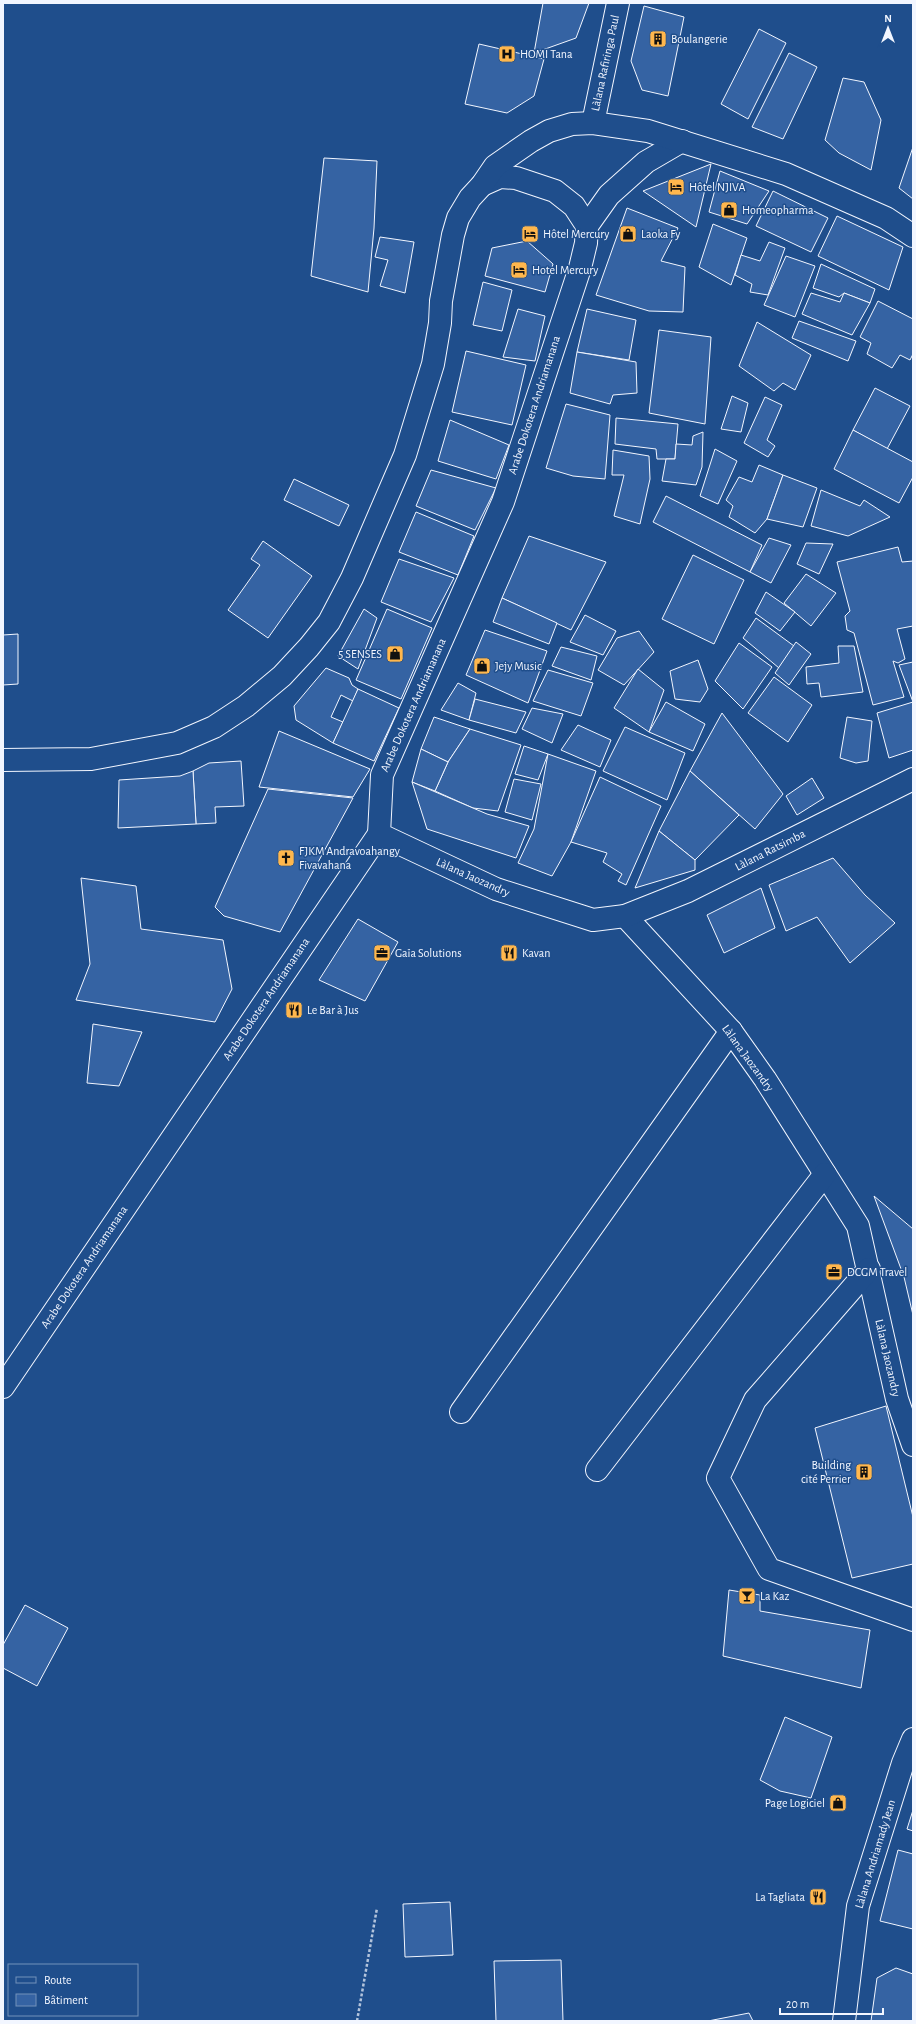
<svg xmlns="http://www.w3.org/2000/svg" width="916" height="2024" font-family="'Alegreya Sans',sans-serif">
	<rect width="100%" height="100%" fill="#1f4e8c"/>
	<g fill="#3563a3" stroke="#f2f6ff">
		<polygon points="543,3 589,3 576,38 534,53"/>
		<polygon points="644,6 684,17 668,96 642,90 631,61"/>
		<polygon points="759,29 786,43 748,119 721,104"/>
		<polygon points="479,44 544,59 534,96 507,113 465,104"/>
		<polygon points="789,53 817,67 783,139 752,127"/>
		<polygon points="843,78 864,82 881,120 871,170 839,153 825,140"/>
		<polygon points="913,147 913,199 899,188"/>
		<polygon points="324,158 377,161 374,228 368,292 311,276"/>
		<polygon points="711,164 696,227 643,191"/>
		<polygon points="720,171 769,191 747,224 709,212"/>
		<polygon points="773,191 828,218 811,252 756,226"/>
		<polygon points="627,208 678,228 661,261 685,267 683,312 649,311 596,295"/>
		<polygon points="837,216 903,247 889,290 818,256"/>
		<polygon points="713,224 747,238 731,285 699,267"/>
		<polygon points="380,237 414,242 405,293 380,286 388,260 375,257"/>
		<polygon points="527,241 553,264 545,292 485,276 492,248"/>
		<polygon points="769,242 785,248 768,295 750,292 752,284 735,275 741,255 760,261"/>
		<polygon points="786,256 815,266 795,317 764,305"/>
		<polygon points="821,264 875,289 870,303 844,293 839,297 813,288"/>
		<polygon points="483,282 512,290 502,331 473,325"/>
		<polygon points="811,293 840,302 844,293 870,303 852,335 802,314"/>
		<polygon points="878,301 913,319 913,354 910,360 900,355 892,368 867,354 871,343 860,337"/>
		<polygon points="518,309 545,316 535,361 503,357"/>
		<polygon points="587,309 636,320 629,360 577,352"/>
		<polygon points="799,321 856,341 848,361 792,338"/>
		<polygon points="757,322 811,355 795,390 783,383 774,391 739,366"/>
		<polygon points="659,330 711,337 705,424 649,413"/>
		<polygon points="466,351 526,365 512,425 452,412"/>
		<polygon points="577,352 636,362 637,393 613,395 610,404 570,393"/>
		<polygon points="875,388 910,406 887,449 853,430"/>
		<polygon points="732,396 748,403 741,432 721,429"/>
		<polygon points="765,397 782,405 767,440 775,446 768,457 744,443"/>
		<polygon points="566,404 610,415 605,479 573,476 546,468"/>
		<polygon points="616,418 678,424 675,459 657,459 656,449 615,444"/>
		<polygon points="450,420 509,445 496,479 438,461"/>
		<polygon points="853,430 913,462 913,477 899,503 834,469"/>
		<polygon points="703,432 702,467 696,485 662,481 666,459 675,459 676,444 692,445 693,436"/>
		<polygon points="715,449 737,461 718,504 700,496"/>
		<polygon points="613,450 649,456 650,479 640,524 614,516 624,475 612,475"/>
		<polygon points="759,465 783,475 767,519 755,533 729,517 733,506 726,500 739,477 752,482"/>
		<polygon points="431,470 496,488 475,530 416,506"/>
		<polygon points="783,475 817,488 803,527 767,519"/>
		<polygon points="294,479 349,505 339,526 284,500"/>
		<polygon points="821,490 860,506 864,500 890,517 848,536 811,526"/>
		<polygon points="666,496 762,545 750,572 653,522"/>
		<polygon points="416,512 474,536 458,575 399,552"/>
		<polygon points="529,536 606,562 571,630 502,598"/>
		<polygon points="769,538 791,545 771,583 750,572"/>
		<polygon points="263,541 312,576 268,638 228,610 260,565 251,559"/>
		<polygon points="806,543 833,544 819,574 797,564"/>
		<polygon points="898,547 902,562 913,561 913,626 897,629 905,659 898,663 893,661 904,697 873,705 854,633 847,630 845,616 850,611 837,562"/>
		<polygon points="693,555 744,580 714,644 662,619"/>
		<polygon points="399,559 454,578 431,622 381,602"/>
		<polygon points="806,574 836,593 811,626 784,603"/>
		<polygon points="766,592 795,612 780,631 755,613"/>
		<polygon points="502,598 557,623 549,644 493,622"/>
		<polygon points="364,609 377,618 358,669 338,656"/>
		<polygon points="387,609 432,628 401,699 356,680"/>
		<polygon points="585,615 616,631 603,655 570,642"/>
		<polygon points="756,618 794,646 779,668 743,638"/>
		<polygon points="485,630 547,651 528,703 466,675"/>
		<polygon points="639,631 654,652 624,685 598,670 617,638"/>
		<polygon points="18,634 18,684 3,685 3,635"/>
		<polygon points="796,642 811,654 789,685 775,673"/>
		<polygon points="739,643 772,667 743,709 715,681"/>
		<polygon points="838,646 854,646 863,692 821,697 819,683 807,684 806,667 839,663"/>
		<polygon points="561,647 597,656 591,680 552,666"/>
		<polygon points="698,660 708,689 700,702 675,699 670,671"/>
		<polygon points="913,662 913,702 899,665"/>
		<polygon points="326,668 349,678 352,685 358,689 353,701 341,695 331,717 343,722 333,743 296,720 294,706"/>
		<polygon points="638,669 664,690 649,732 614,708"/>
		<polygon points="548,670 593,683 581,716 533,701"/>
		<polygon points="774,677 812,705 788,742 748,713"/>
		<polygon points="458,683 476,693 469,720 441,710"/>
		<polygon points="358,689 399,708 374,761 333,743"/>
		<polygon points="475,699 526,712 516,733 469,720"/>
		<polygon points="666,702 705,724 693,751 649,732"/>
		<polygon points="913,702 913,750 889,758 877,713"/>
		<polygon points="532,708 563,714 552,743 522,729"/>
		<polygon points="722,713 783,794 755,829 690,771"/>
		<polygon points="434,717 470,729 448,762 421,749"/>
		<polygon points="847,717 872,721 868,761 856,763 840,758"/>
		<polygon points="578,725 611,740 600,767 561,750"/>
		<polygon points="625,727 685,753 667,800 603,771"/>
		<polygon points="470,729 521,745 498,811 473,808 435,791 448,762"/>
		<polygon points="279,731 370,769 353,797 259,787"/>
		<polygon points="524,746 548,754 538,780 515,774"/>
		<polygon points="421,749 448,762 435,791 412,782"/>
		<polygon points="548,754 596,771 571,842 552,876 518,863 534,829"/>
		<polygon points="241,761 244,806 215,807 216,823 196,824 193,771 209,763"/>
		<polygon points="193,771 196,824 118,828 119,780 180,776"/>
		<polygon points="690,771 739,815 695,860 659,831"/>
		<polygon points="600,777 661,806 626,885 618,881 622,874 603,862 607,853 571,842"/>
		<polygon points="812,778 824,798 797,815 786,796"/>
		<polygon points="514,779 541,784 532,820 505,812"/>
		<polygon points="412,782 487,814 529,826 516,858 427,829"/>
		<polygon points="268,789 353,798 280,932 224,916 215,907"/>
		<polygon points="659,831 695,860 695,870 635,888"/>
		<polygon points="833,858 865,895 895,923 850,963 817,917 786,931 769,885"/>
		<polygon points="81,878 136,886 141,929 223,940 232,989 215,1022 76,1000 90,964"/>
		<polygon points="761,888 775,928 724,953 707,915"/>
		<polygon points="358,919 398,942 365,1001 319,980"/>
		<polygon points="93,1024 142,1032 119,1086 87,1083"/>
		<polygon points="874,1196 913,1229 913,1315 904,1277"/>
		<polygon points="886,1406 913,1517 913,1564 852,1578 815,1428"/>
		<polygon points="729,1590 760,1595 760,1611 870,1630 861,1688 723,1656"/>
		<polygon points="25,1605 68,1628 37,1686 3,1668 3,1645"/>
		<polygon points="785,1717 832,1737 811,1798 780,1791 760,1780"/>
		<polygon points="913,1810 913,1831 907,1829"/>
		<polygon points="898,1850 913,1854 913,1929 880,1921"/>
		<polygon points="450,1902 453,1955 405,1957 403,1904"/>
		<polygon points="561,1960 563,2021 496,2021 494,1961"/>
		<polygon points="896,1968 913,1974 913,2021 871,2021 877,1978"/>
		<polygon points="749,2013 753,2021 708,2021"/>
	</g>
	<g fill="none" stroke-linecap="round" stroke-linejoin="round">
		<defs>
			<g id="minor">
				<polyline points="625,916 731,1031 765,1079 858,1226 897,1399 913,1445"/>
				<polyline points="869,1269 755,1400 718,1478 769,1569 913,1620"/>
				<polyline points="3,1387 379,834"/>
				<polyline points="461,1412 731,1031"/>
				<polyline points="597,1470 825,1174"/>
				<polyline points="844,2021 858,1906 903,1763 913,1739"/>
			</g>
			<g id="major">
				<polyline points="593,123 618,3"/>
				<polyline points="482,185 500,177 516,178 555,191 574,206 587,226 586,243 580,268 503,502 382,775 379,834 496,889 593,920 625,916 688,891 913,779"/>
				<polyline points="587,226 609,195 646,162 682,141"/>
				<polyline points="3,760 91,759 177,743 214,727 246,706 282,676 309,647 329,622 352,578 405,455 433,364 440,323 441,301 453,235 458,218 470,198 482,185 495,166 531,141 549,131 572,124 593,123 648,131 786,174 886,218 913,236"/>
			</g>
		</defs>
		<use href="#minor" stroke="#f2f6ff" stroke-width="24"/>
		<use href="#major" stroke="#f2f6ff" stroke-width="24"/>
		<polyline stroke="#b3c4dc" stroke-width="2.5" stroke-dasharray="3 2" stroke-linecap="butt" points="357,2021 377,1908"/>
		<use href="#minor" stroke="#1f4e8c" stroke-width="22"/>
		<use href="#major" stroke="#1f4e8c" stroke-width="22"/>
	</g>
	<defs>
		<symbol id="building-square" viewBox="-11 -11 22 22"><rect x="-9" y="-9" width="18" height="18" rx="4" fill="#ffb74d" stroke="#1f4e8c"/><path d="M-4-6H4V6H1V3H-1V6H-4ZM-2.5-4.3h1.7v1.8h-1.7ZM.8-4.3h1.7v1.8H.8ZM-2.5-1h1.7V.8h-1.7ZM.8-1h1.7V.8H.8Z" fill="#111"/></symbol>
		<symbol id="hospital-square" viewBox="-11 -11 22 22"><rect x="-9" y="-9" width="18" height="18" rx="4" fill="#ffb74d" stroke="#1f4e8c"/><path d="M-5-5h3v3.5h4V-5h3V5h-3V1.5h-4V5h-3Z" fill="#111"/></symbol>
		<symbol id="hotel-square" viewBox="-11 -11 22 22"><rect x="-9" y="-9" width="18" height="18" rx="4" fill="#ffb74d" stroke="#1f4e8c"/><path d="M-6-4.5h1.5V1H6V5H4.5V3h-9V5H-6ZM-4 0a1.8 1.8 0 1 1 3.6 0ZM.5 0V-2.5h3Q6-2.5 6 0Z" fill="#111"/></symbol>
		<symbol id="shop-square" viewBox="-11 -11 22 22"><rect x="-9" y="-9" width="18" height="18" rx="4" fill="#ffb74d" stroke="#1f4e8c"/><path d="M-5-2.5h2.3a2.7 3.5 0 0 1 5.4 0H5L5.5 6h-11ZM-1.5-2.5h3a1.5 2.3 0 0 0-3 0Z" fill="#111"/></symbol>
		<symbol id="church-square" viewBox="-11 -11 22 22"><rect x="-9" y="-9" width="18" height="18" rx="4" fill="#ffb74d" stroke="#1f4e8c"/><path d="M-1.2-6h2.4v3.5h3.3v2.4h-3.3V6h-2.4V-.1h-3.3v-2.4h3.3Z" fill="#111"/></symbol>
		<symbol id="office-square" viewBox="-11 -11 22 22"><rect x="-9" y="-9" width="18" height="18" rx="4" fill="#ffb74d" stroke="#1f4e8c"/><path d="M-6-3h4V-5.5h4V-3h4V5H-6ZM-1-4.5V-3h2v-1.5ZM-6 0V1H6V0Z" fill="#111"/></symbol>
		<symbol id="restaurant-square" viewBox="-11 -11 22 22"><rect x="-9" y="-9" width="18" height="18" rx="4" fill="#ffb74d" stroke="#1f4e8c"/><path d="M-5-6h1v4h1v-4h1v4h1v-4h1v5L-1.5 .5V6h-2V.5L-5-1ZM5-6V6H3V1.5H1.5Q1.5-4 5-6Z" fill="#111"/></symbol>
		<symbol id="bar-square" viewBox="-11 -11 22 22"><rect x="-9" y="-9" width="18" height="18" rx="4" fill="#ffb74d" stroke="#1f4e8c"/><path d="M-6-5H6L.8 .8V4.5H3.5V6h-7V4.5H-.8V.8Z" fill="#111"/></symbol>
	</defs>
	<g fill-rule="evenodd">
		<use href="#building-square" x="648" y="29" width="20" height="20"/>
		<use href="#hospital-square" x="497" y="44" width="20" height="20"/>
		<use href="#hotel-square" x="666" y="177" width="20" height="20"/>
		<use href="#shop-square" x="719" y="200" width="20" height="20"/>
		<use href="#hotel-square" x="520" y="224" width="20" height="20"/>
		<use href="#shop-square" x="618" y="224" width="20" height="20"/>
		<use href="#hotel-square" x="509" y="260" width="20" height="20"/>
		<use href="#shop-square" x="385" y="644" width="20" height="20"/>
		<use href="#shop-square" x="472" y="656" width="20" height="20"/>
		<use href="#church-square" x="276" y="848" width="20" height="20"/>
		<use href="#office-square" x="372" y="943" width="20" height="20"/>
		<use href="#restaurant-square" x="499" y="943" width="20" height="20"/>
		<use href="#restaurant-square" x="284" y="1000" width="20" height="20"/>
		<use href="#office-square" x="824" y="1262" width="20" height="20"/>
		<use href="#building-square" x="854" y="1462" width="20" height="20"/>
		<use href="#bar-square" x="737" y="1586" width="20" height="20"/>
		<use href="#shop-square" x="828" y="1793" width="20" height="20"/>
		<use href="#restaurant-square" x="808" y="1887" width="20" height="20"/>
	</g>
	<g text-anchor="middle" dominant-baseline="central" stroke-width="3" stroke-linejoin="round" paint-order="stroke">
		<g font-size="12" fill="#f2f6ff" stroke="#1f4e8c" text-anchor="start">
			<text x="671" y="39">Boulangerie</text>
			<text x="520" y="54">HOMI Tana</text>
			<text x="689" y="187">Hôtel NJIVA</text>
			<text x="742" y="210">Homeopharma</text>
			<text x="543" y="234">Hôtel Mercury</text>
			<text x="641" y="234">Laoka Fy</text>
			<text x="532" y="270">Hotel Mercury</text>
			<text x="382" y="654" text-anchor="end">5 SENSES</text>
			<text x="495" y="666">Jejy Music</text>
			<text x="299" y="851">FJKM Andravoahangy<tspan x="299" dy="14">Fivavahana</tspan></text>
			<text x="395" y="953">Gaïa Solutions</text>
			<text x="522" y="953">Kavan</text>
			<text x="307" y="1010">Le Bar à Jus</text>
			<text x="847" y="1272">DCGM Travel</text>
			<text x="851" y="1465" text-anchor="end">Building<tspan x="851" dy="14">cité Perrier</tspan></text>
			<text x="760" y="1596">La Kaz</text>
			<text x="825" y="1803" text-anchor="end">Page Logiciel</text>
			<text x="805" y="1897" text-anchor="end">La Tagliata</text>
		</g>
		<g font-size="12" fill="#f2f6ff" stroke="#1f4e8c">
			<text transform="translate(605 63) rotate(-78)">Làlana Rafiringa Paul</text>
			<text transform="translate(534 405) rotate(-72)">Arabe Dokotera Andriamanana</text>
			<text transform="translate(413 705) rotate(-66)">Arabe Dokotera Andriamanana</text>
			<text transform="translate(770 850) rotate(-27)">Làlana Ratsimba</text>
			<text transform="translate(473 877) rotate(24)">Làlana Jaozandry</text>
			<text transform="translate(266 999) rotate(-56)">Arabe Dokotera Andriamanana</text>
			<text transform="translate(748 1058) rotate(54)">Làlana Jaozandry</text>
			<text transform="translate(84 1267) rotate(-56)">Arabe Dokotera Andriamanana</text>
			<text transform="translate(888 1358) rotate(77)">Làlana Jaozandry</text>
			<text transform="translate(875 1854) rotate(-73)">Làlana Andriamady Jean</text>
		</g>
	</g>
	<rect width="916" height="2024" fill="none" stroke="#f2f6ff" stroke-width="8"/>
	<rect x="8" y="1964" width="130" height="52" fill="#1f4e8c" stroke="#7391ba"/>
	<rect x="16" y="1977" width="20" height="6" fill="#1f4e8c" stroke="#7391ba"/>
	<text x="44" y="1984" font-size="12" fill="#f2f6ff">Route</text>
	<rect x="16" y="1994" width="20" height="12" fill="#3563a3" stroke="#7391ba"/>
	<text x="44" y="2004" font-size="12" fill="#f2f6ff">Bâtiment</text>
	<g transform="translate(888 28)" stroke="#1f4e8c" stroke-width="3" paint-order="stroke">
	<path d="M0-3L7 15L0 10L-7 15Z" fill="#f2f6ff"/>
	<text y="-6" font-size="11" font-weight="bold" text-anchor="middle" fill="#f2f6ff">N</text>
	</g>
	<path d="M780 2008v6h103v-6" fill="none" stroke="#f2f6ff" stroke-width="2"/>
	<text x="786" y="2008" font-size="12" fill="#f2f6ff" stroke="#1f4e8c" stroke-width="3" paint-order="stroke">20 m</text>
</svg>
